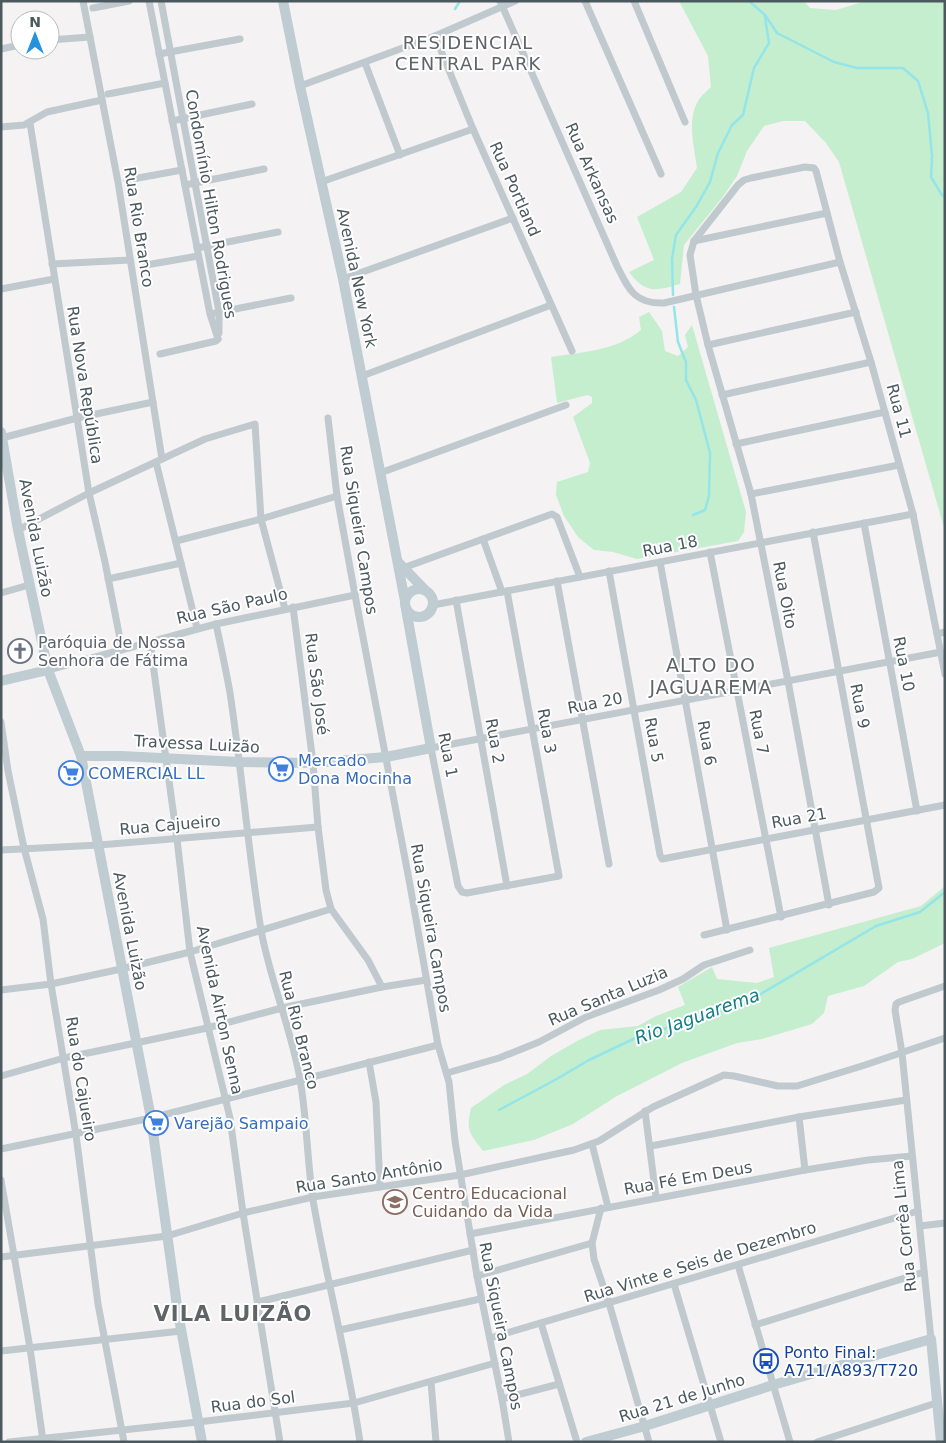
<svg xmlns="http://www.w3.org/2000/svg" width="946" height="1443" font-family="'DejaVu Sans',sans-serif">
	<rect width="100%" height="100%" fill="#f4f2f3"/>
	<g fill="#c4eece">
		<path d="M 679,1 L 804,1 L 810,8 L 836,10 L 866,1 L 945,1 L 945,531 L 839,162 L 826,143 L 805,121 L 783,121 L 764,126 L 747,151 L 737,176 L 722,198 L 684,245 L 680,284 C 656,291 645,294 629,272 L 654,260 L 637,217 L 681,192 L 697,168 C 694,146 686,117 700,98 C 703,94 708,90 711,87 L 708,56 Z"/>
		<path d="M 649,312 L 662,331 L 665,351 L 678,356 L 688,347 L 685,335 L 692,325 L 746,512 L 744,532 L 738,541 L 637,559 L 613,552 L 594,550 L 578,537 L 564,516 L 556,495 L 557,482 L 588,472 L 590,463 L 573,417 L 592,403 L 592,397 L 587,395 L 557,403 L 551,357 C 582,352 616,351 641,330 L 639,317 Z"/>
		<path d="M 945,886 L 945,943 L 912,959 L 898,962 L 864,986 L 828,996 L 824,1013 L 812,1024 L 762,1039 L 737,1043 L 682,1063 L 617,1096 L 573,1124 L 534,1140 L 483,1151 C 469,1133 466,1131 471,1108 L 504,1085 L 527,1074 L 551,1056 L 577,1041 L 600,1030 L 638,1026 L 656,1016 L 685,1005 L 678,987 L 712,967 L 717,979 L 757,983 L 774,977 L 769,948 L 921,906 Z"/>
	</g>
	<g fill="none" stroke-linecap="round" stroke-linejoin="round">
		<g stroke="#94e5e9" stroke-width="2.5">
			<polyline points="749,1 765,15 777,33 834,62 857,68 903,68 918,81 928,113 932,156 931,177 942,195 945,197"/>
			<polyline points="455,9 460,1"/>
			<polyline points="673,295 672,259 676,235 696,207 710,182 718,153 732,125 743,115 754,68 769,43 765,17"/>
			<polyline points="674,307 678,342 686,362 686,380 696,400 710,453 709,496 705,510 693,515"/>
			<polyline points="499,1110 555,1080 589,1060 644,1034 700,1020 754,998 876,926 920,912 945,892"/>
		</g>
		<g stroke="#bfc9ce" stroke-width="7">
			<polyline points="83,1 118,182 162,459"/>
			<polyline points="149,1 210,314 218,339"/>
			<polyline points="161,1 219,312 219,333"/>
			<path d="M 500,1 L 617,266 C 629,290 635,304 664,303 L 840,262"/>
			<polyline points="585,1 661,174"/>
			<polyline points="634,1 685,122"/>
			<polyline points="93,8 129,1"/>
			<polyline points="435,36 473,129 572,351"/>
			<polyline points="50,40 90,37"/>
			<polyline points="1,49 20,45"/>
			<polyline points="159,54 240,39"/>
			<polyline points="365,63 400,155"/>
			<polyline points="300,86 435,36 515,1"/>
			<polyline points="108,94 165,83"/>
			<polyline points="172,121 252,104"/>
			<polyline points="30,123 89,493 105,562 122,649"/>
			<polyline points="1,127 24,125 47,112 102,100"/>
			<polyline points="127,180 182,170"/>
			<polyline points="321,182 473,129"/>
			<polyline points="185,185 264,169"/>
			<polyline points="694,241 827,213"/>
			<polyline points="197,248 278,232"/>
			<polyline points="52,264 130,260"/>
			<polyline points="146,265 198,256"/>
			<polyline points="343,279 513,218"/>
			<polyline points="1,289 54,279"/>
			<polyline points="215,313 291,298"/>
			<polyline points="708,345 856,312"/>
			<polyline points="160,354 216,341 218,339"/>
			<polyline points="362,376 551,305"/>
			<polyline points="722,395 871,362"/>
			<polyline points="328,418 337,496 355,595 410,885 438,1045 449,1082 455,1141 477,1276 502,1399 509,1442"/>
			<polyline points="2,438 77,418 153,402"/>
			<polyline points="736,444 885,412"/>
			<polyline points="156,462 197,628"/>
			<polyline points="380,473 566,405"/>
			<polyline points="751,494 899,465"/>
			<polyline points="864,523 917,811"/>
			<polyline points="18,530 89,493 205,439 255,424 261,519 285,609"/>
			<polyline points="483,539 502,592"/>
			<polyline points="176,541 261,519 337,496"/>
			<polyline points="710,552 781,917"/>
			<polyline points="660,562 727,930"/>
			<polyline points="403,568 552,514 557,517 580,577"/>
			<polyline points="609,571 660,855 662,859 945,805"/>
			<polyline points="108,579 181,563"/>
			<polyline points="557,581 609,864"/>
			<path d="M 507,591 L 559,876 L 467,893 L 462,892 L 458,886 L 431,748 C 601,716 771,684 941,652"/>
			<polyline points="1,593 29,585"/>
			<polyline points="456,600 507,886"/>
			<polyline points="433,605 913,514"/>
			<polyline points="293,607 313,763 318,827 326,890 331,909 368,960 382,987"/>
			<path d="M 216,624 C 221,647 226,670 230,693 C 242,772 248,851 261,930 C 270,980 291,1028 300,1079 C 307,1119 307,1160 313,1200 C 327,1281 348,1360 360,1442"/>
			<polyline points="937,634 945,632"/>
			<polyline points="150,642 177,839 190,952 230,1118 243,1213 280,1442"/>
			<polyline points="48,670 216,624 355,595"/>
			<polyline points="1,722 8,771 24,848 43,919 51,984 76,1135 98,1304 124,1442"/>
			<polyline points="1,850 99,845 318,827"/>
			<polyline points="829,905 788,681 751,494 708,345 696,295 690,255 694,241 738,185 744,180 751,178 805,167 814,168 816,171 840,262 871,362 913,514 945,674"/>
			<polyline points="704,935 874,892 879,888 813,532"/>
			<polyline points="1,990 51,984 121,969 190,952 331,909"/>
			<polyline points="369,1062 376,1102 380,1187"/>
			<polyline points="447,1073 499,1058 539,1042 586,1017 659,990 683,979 704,965 750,950"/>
			<polyline points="1,1076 64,1058 207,1028 282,1008 382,987 426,980"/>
			<polyline points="645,1111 656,1197"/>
			<polyline points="799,1117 805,1170"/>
			<polyline points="592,1144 608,1207"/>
			<polyline points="651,1146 799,1117 906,1100"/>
			<polyline points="1,1149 151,1118 438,1045"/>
			<polyline points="1,1180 30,1348 43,1441"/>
			<polyline points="601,1208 592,1243 594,1259 609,1303 649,1442"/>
			<polyline points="920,1226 945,1223"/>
			<polyline points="470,1234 805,1170 868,1160 912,1156"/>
			<polyline points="1,1257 167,1236 243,1213 313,1197 460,1175 574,1150 599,1141 653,1107 724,1075 734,1076 778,1086 797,1086 865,1065 945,1038"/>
			<polyline points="738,1265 790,1442"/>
			<polyline points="477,1276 592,1243"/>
			<polyline points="674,1284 721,1442"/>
			<polyline points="258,1302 473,1250"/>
			<polyline points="541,1323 577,1442"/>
			<polyline points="755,1325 924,1272"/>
			<polyline points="340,1330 480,1299"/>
			<polyline points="490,1338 918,1211"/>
			<polyline points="931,1339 902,1053 895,1010 896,1004 899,1002 945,986"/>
			<polyline points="1,1351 181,1331"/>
			<polyline points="431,1382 436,1442"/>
			<polyline points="502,1399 559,1384"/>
			<polyline points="9,1442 198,1422 354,1403 495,1363"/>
			<polyline points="817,1442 936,1403"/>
		</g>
		<g stroke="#bfccd2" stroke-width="10">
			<polyline points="283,1 300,86 343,279 405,601"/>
			<polyline points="1,432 18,530 48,670 81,756 151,1118 178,1313 202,1442"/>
			<polyline points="398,562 425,590"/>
			<circle cx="419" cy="603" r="14"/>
			<polyline points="1,681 48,670"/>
			<polyline points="81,756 121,756 239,762 313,763 386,757 431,748 406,609"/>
			<polyline points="586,1442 645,1426 773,1385 931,1339 941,1442"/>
		</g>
	</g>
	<defs>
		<symbol id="church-ring" viewBox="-11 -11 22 22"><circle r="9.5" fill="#fff" stroke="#6b7280" stroke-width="1.5"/><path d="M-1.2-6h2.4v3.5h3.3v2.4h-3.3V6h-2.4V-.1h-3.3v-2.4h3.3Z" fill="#6b7280"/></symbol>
		<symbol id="supermarket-ring" viewBox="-11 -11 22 22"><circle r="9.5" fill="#fff" stroke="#3f7fe0" stroke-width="1.5"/><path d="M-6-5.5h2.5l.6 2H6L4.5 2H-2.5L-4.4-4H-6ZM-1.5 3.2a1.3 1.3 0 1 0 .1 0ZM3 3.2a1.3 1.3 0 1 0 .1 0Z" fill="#3f7fe0"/></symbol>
		<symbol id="school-ring" viewBox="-11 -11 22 22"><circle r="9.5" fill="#fff" stroke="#8d6e63" stroke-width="1.5"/><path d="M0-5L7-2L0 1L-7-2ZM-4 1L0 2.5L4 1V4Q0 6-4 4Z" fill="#8d6e63"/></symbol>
		<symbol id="bus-ring" viewBox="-11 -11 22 22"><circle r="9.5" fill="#fff" stroke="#1a4fb4" stroke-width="1.5"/><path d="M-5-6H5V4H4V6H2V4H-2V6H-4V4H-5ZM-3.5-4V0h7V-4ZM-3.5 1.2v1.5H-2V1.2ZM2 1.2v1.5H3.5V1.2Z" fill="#1a4fb4"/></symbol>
	</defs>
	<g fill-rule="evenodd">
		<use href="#church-ring" x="6" y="637" width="28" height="28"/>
		<use href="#supermarket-ring" x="267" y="755" width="28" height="28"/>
		<use href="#supermarket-ring" x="57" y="759" width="28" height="28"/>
		<use href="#supermarket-ring" x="142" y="1109" width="28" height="28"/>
		<use href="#school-ring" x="381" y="1188" width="28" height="28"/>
		<use href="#bus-ring" x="752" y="1347" width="28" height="28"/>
	</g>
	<g text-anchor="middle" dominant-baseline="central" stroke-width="4" stroke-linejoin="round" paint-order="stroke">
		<g font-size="16" fill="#4b595f" stroke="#fff">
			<text transform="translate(592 173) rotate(66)">Rua Arkansas</text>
			<text transform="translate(515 189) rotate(66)">Rua Portland</text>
			<text transform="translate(211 204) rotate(80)">Condomínio Hilton Rodrigues</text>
			<text transform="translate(139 227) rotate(81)">Rua Rio Branco</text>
			<text transform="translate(357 278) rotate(78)">Avenida New York</text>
			<text transform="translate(85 385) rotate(81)">Rua Nova República</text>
			<text transform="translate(899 411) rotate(75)">Rua 11</text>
			<text transform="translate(359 530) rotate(81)">Rua Siqueira Campos</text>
			<text transform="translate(36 538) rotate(79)">Avenida Luizão</text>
			<text transform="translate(670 546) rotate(-11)">Rua 18</text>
			<text transform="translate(785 595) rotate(79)">Rua Oito</text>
			<text transform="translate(232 606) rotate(-13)">Rua São Paulo</text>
			<text transform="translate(904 664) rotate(79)">Rua 10</text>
			<text transform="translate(317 684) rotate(83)">Rua São José</text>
			<text transform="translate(595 703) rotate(-11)">Rua 20</text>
			<text transform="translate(860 706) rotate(79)">Rua 9</text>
			<text transform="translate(547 731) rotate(80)">Rua 3</text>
			<text transform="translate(759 732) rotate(79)">Rua 7</text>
			<text transform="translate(654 740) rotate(80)">Rua 5</text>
			<text transform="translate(495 741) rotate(80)">Rua 2</text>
			<text transform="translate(707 743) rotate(80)">Rua 6</text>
			<text transform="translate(197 744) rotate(3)">Travessa Luizão</text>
			<text transform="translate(448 755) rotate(79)">Rua 1</text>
			<text transform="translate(799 818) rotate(-10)">Rua 21</text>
			<text transform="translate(170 825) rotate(-5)">Rua Cajueiro</text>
			<text transform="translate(431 928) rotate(80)">Rua Siqueira Campos</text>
			<text transform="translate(130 931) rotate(79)">Avenida Luizão</text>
			<text transform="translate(608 996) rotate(-23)">Rua Santa Luzia</text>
			<text transform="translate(220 1010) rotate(78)">Avenida Airton Senna</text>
			<text transform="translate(299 1030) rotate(76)">Rua Rio Branco</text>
			<text transform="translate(81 1079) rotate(81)">Rua do Cajueiro</text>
			<text transform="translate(369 1176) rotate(-9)">Rua Santo Antônio</text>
			<text transform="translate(688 1178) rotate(-10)">Rua Fé Em Deus</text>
			<text transform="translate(904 1226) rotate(-96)">Rua Corrêa Lima</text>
			<text transform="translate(700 1262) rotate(-17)">Rua Vinte e Seis de Dezembro</text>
			<text transform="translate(501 1326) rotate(79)">Rua Siqueira Campos</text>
			<text transform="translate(682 1398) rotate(-17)">Rua 21 de Junho</text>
			<text transform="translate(253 1402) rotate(-7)">Rua do Sol</text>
		</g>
		<g font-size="16" fill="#5b616d" stroke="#fff" text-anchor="start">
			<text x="38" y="642">Paróquia de Nossa<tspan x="38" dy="18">Senhora de Fátima</tspan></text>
		</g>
		<g font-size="16" fill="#366cbe" stroke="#fff" text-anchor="start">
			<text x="298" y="760">Mercado<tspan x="298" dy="18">Dona Mocinha</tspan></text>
			<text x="88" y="773">COMERCIAL LL</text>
			<text x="174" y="1123">Varejão Sampaio</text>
		</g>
		<g font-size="16" fill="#785e54" stroke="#fff" text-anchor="start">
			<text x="412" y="1193">Centro Educacional<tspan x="412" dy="18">Cuidando da Vida</tspan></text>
		</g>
		<g font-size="16" fill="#164399" stroke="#fff" text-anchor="start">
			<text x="784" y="1352">Ponto Final:<tspan x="784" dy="18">A711/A893/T720</tspan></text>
		</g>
		<g font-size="18" letter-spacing="1" fill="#5f6467" stroke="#fff">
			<text x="468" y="42">RESIDENCIAL<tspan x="468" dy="21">CENTRAL PARK</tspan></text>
		</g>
		<g font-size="18" font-style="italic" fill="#137e83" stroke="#fff">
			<text transform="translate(697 1016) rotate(-20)">Rio Jaguarema</text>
		</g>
		<g font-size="19" letter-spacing="1" fill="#5f6467" stroke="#fff">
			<text x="711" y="665">ALTO DO<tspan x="711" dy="22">JAGUAREMA</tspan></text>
		</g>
		<g font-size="21" font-weight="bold" letter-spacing="1" fill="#5f6467" stroke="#fff">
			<text x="233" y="1314">VILA LUIZÃO</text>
		</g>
	</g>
	<rect width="946" height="1443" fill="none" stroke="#4b595f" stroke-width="5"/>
	<g transform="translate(35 35)"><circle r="24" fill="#ffffff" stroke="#b7bdbf"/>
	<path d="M0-4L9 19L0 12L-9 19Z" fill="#2492dd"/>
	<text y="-8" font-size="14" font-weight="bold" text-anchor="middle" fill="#4b595f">N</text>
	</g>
</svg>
